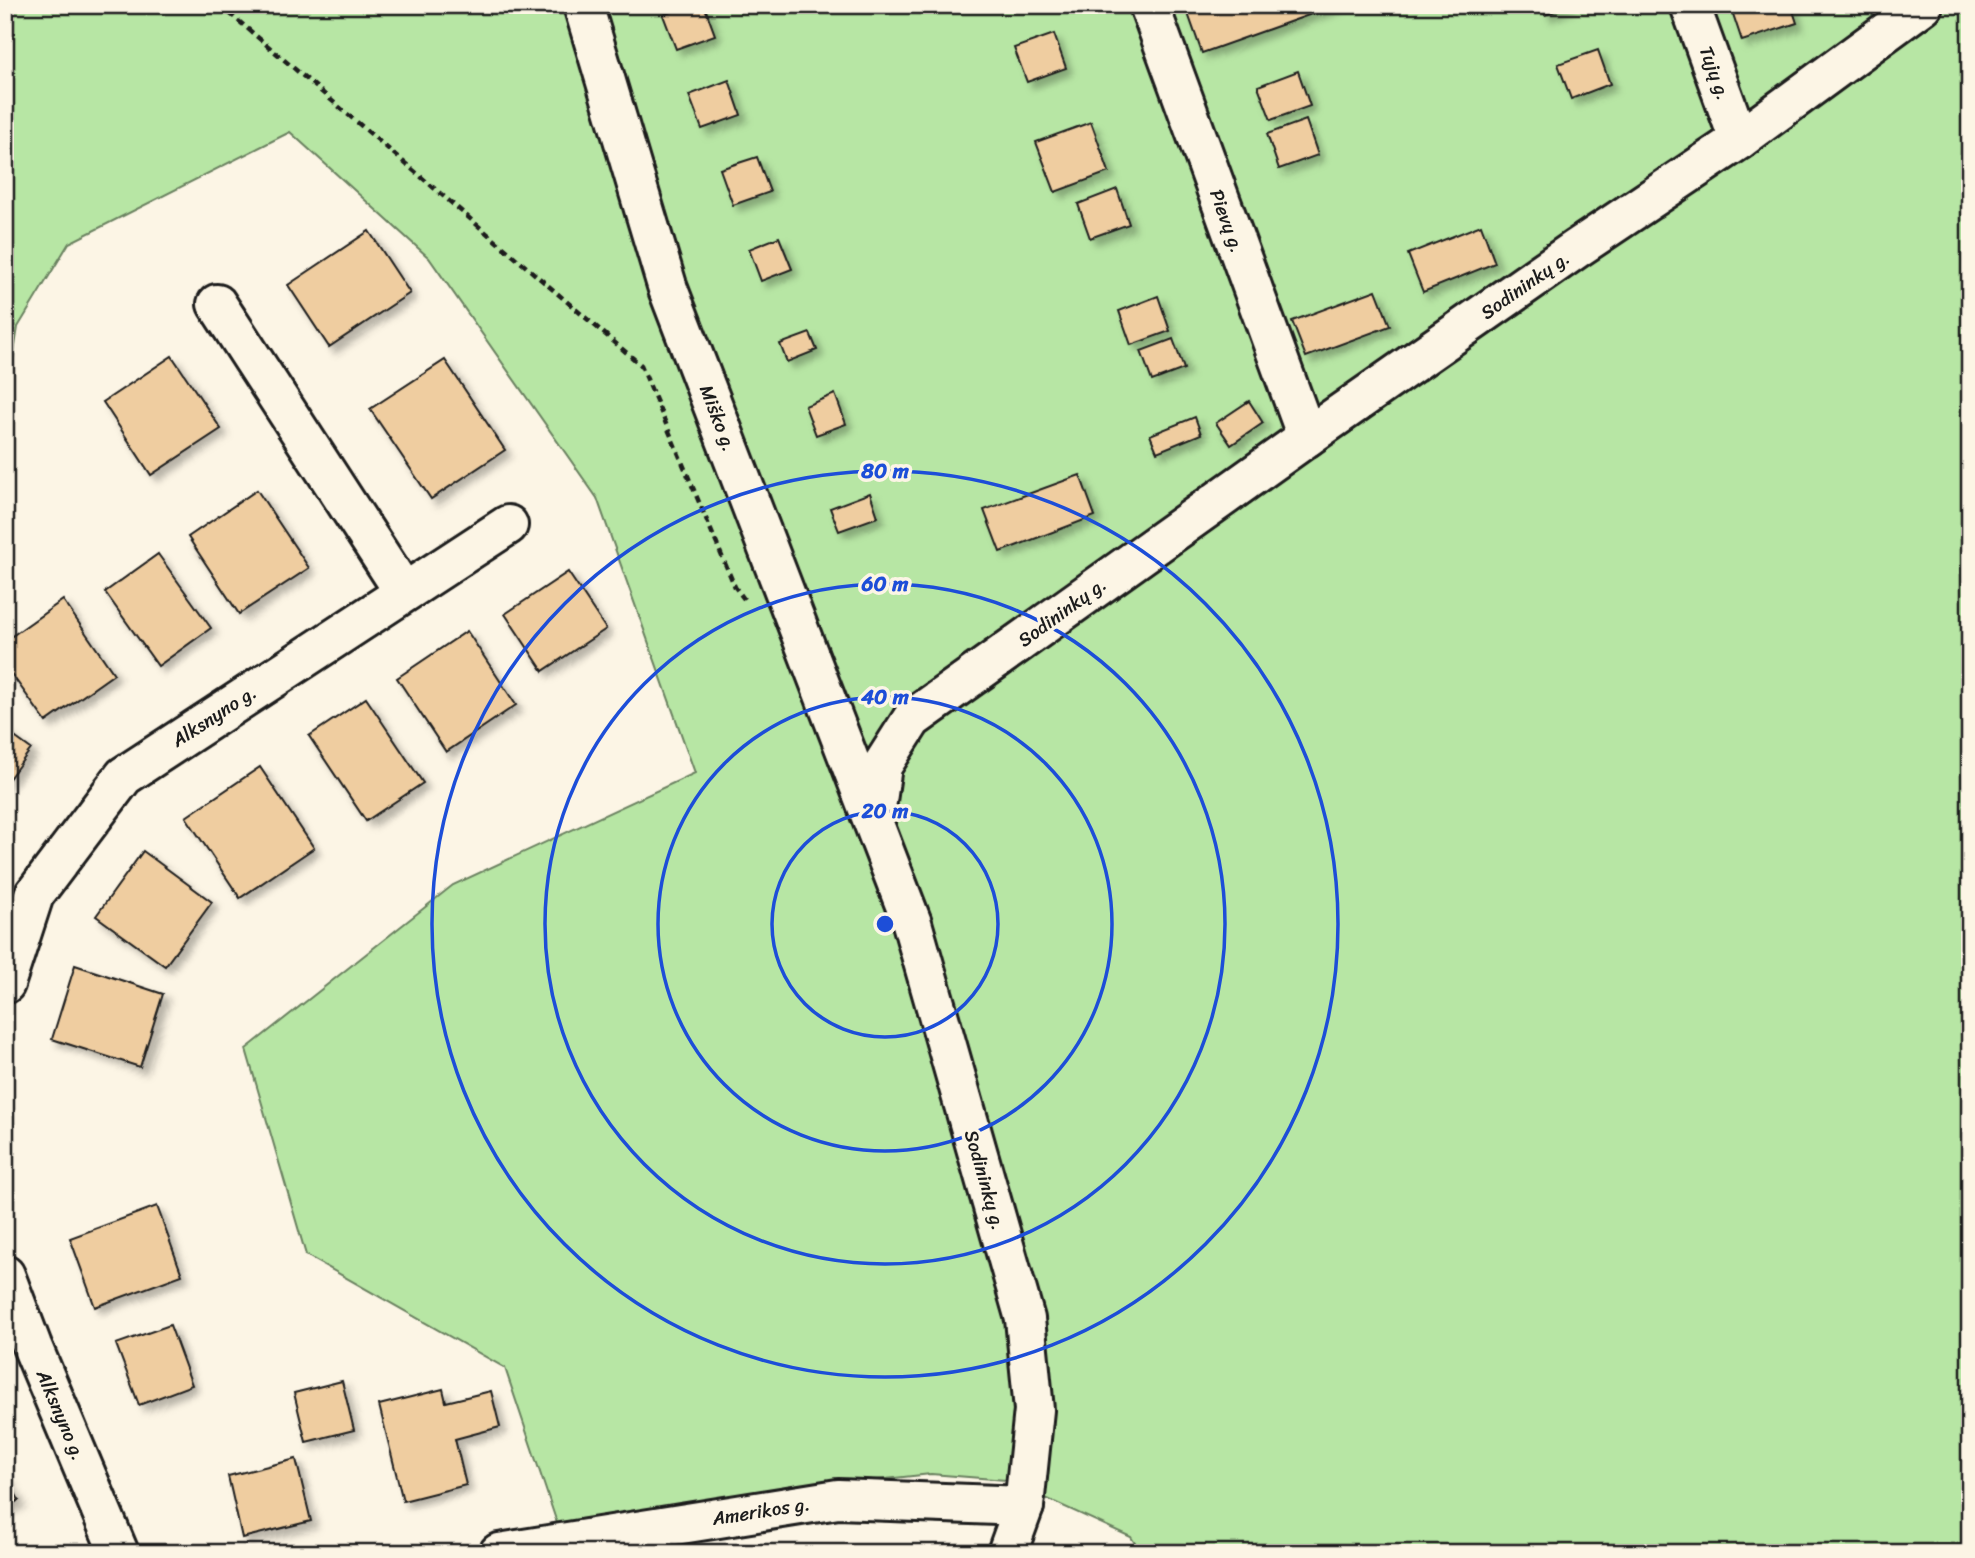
<svg xmlns="http://www.w3.org/2000/svg" width="1975" height="1558" font-family="Sriracha,sans-serif">
	<defs>
		<filter id="shadow"><feDropShadow dx="6" dy="6" stdDeviation="3.5" flood-color="#0004"/></filter>
	</defs>
	<rect width="100%" height="100%" fill="#fcf5e5"/>
	<filter id="ink" filterUnits="userSpaceOnUse"><feTurbulence type="fractalNoise" baseFrequency=".0143" numOctaves="2"/><feDisplacementMap in="SourceGraphic" scale="14" xChannelSelector="R" yChannelSelector="G"/><feConvolveMatrix kernelMatrix="1 2 1 2 8 2 1 2 1" color-interpolation-filters="sRGB"/></filter>
	<g filter="url(#ink)">
		<polygon fill="#b7e6a4" stroke="#6a8160" stroke-width="2" points="5,5 1970,5 1970,1553 1141,1553 1131,1537 1006,1480 931,1474 738,1495 557,1523 505,1368 306,1255 246,1049 453,885 695,773 597,498 429,258 290,132 69,243 18,327 5,410"/>
		<g fill="#efcda0" stroke="#1c1c1c" stroke-width="2" filter="url(#shadow)">
			<polygon points="689,5 704,5 715,35 676,49 663,15"/>
			<polygon points="1185,5 1337,5 1202,53"/>
			<polygon points="1542,5 1570,5 1545,15"/>
			<polygon points="1730,5 1791,5 1797,23 1742,41"/>
			<polygon points="1054,34 1066,68 1027,82 1014,48"/>
			<polygon points="1598,50 1610,84 1571,99 1558,64"/>
			<polygon points="1298,71 1310,106 1271,120 1258,86"/>
			<polygon points="729,80 741,115 702,129 689,95"/>
			<polygon points="1306,120 1318,155 1279,169 1267,134"/>
			<polygon points="1091,122 1109,172 1055,192 1036,142"/>
			<polygon points="757,157 770,192 733,205 720,169"/>
			<polygon points="1117,189 1129,224 1090,238 1078,204"/>
			<polygon points="1481,225 1495,263 1423,292 1408,254"/>
			<polygon points="369,231 410,293 329,347 288,285"/>
			<polygon points="779,237 792,269 761,281 749,249"/>
			<polygon points="1376,290 1390,326 1306,357 1292,321"/>
			<polygon points="1158,296 1170,331 1131,345 1119,311"/>
			<polygon points="810,333 817,350 787,362 780,344"/>
			<polygon points="1173,339 1184,369 1152,381 1141,351"/>
			<polygon points="172,356 221,429 151,475 103,402"/>
			<polygon points="445,360 505,450 431,499 370,409"/>
			<polygon points="835,394 846,424 816,435 805,406"/>
			<polygon points="1249,401 1263,423 1231,445 1216,423"/>
			<polygon points="1195,417 1201,434 1157,452 1150,435"/>
			<polygon points="1080,475 1095,516 1000,552 984,510"/>
			<polygon points="257,490 309,568 239,614 188,537"/>
			<polygon points="870,493 878,517 839,531 830,508"/>
			<polygon points="158,554 211,628 158,666 105,592"/>
			<polygon points="568,572 606,629 543,671 505,614"/>
			<polygon points="63,600 114,674 46,722 5,665 5,641"/>
			<polygon points="467,631 516,705 446,752 397,678"/>
			<polygon points="366,698 423,783 366,821 309,736"/>
			<polygon points="5,730 31,749 5,784"/>
			<polygon points="260,767 314,848 240,898 186,817"/>
			<polygon points="143,851 212,902 165,966 96,916"/>
			<polygon points="75,965 163,994 140,1067 52,1039"/>
			<polygon points="157,1206 182,1275 95,1307 70,1238"/>
			<polygon points="170,1325 192,1385 139,1405 116,1344"/>
			<polygon points="342,1381 354,1430 306,1442 294,1393"/>
			<polygon points="443,1389 446,1402 491,1391 500,1427 455,1439 466,1485 403,1501 379,1405"/>
			<polygon points="296,1459 311,1521 242,1538 228,1476"/>
			<polygon points="5,1475 19,1500 5,1508"/>
		</g>
		<g fill="none" stroke-linecap="round" stroke-linejoin="round">
			<defs>
				<g id="minor">
					<polyline points="583,5 668,289 912,923 1025,1319 1034,1410 1024,1506 1007,1553"/>
					<polyline points="1149,5 1307,437"/>
					<polyline points="1690,5 1739,140"/>
					<polyline points="217,304 404,592"/>
					<polyline points="874,822 882,766 912,719 1307,437 1576,249 1739,140 1923,5"/>
					<polyline points="5,984 34,895 124,776 508,525"/>
					<polyline points="5,1275 32,1346 119,1553"/>
					<polyline points="499,1553 838,1499 1024,1506"/>
				</g>
			</defs>
			<use href="#minor" stroke="#1c1c1c" stroke-width="44"/>
			<polyline stroke="#1c1c1c" stroke-width="4.5" stroke-dasharray="7 5" stroke-linecap="butt" points="220,5 641,365 735,587 744,599"/>
			<use href="#minor" stroke="#fcf5e5" stroke-width="38"/>
		</g>
	</g>
	<g fill="none" stroke="#1d4ed8" stroke-width="3.5">
		<circle cx="885" cy="924" r="113"/>
		<circle cx="885" cy="924" r="227"/>
		<circle cx="885" cy="924" r="340"/>
		<circle cx="885" cy="924" r="453"/>
	</g>
	<g text-anchor="middle" dominant-baseline="central" stroke-width="7" stroke-linejoin="round" paint-order="stroke">
		<g font-size="19" fill="#1c1c1c" stroke="#fcf5e5">
			<text transform="translate(1715 73) rotate(70)">Tujų g.</text>
			<text transform="translate(1227 221) rotate(70)">Pievų g.</text>
			<text transform="translate(1525 285) rotate(-35)">Sodininkų g.</text>
			<text transform="translate(718 418) rotate(69)">Miško g.</text>
			<text transform="translate(1062 612) rotate(-36)">Sodininkų g.</text>
			<text transform="translate(214 716) rotate(-33)">Alksnyno g.</text>
			<text transform="translate(985 1180) rotate(74)">Sodininkų g.</text>
			<text transform="translate(61 1415) rotate(67)">Alksnyno g.</text>
			<text transform="translate(761 1511) rotate(-9)">Amerikos g.</text>
		</g>
	</g>
	<circle cx="885" cy="924" r="10" fill="#1d4ed8" stroke="#fcf5e5" stroke-width="3.5"/>
	<g font-size="21" text-anchor="middle" font-weight="bold" fill="#1d4ed8" stroke="#fcf5e5" stroke-width="7" stroke-linejoin="round" paint-order="stroke">
		<text x="885" y="478">80 m</text>
		<text x="885" y="591">60 m</text>
		<text x="885" y="704">40 m</text>
		<text x="885" y="818">20 m</text>
	</g>
	<rect width="1975" height="1558" fill="none" stroke="#fcf5e5" stroke-width="28"/>
	<rect x="14" y="14" width="1947" height="1530" fill="none" stroke="#1c1c1c" stroke-width="2.5" filter="url(#ink)"/>
</svg>
